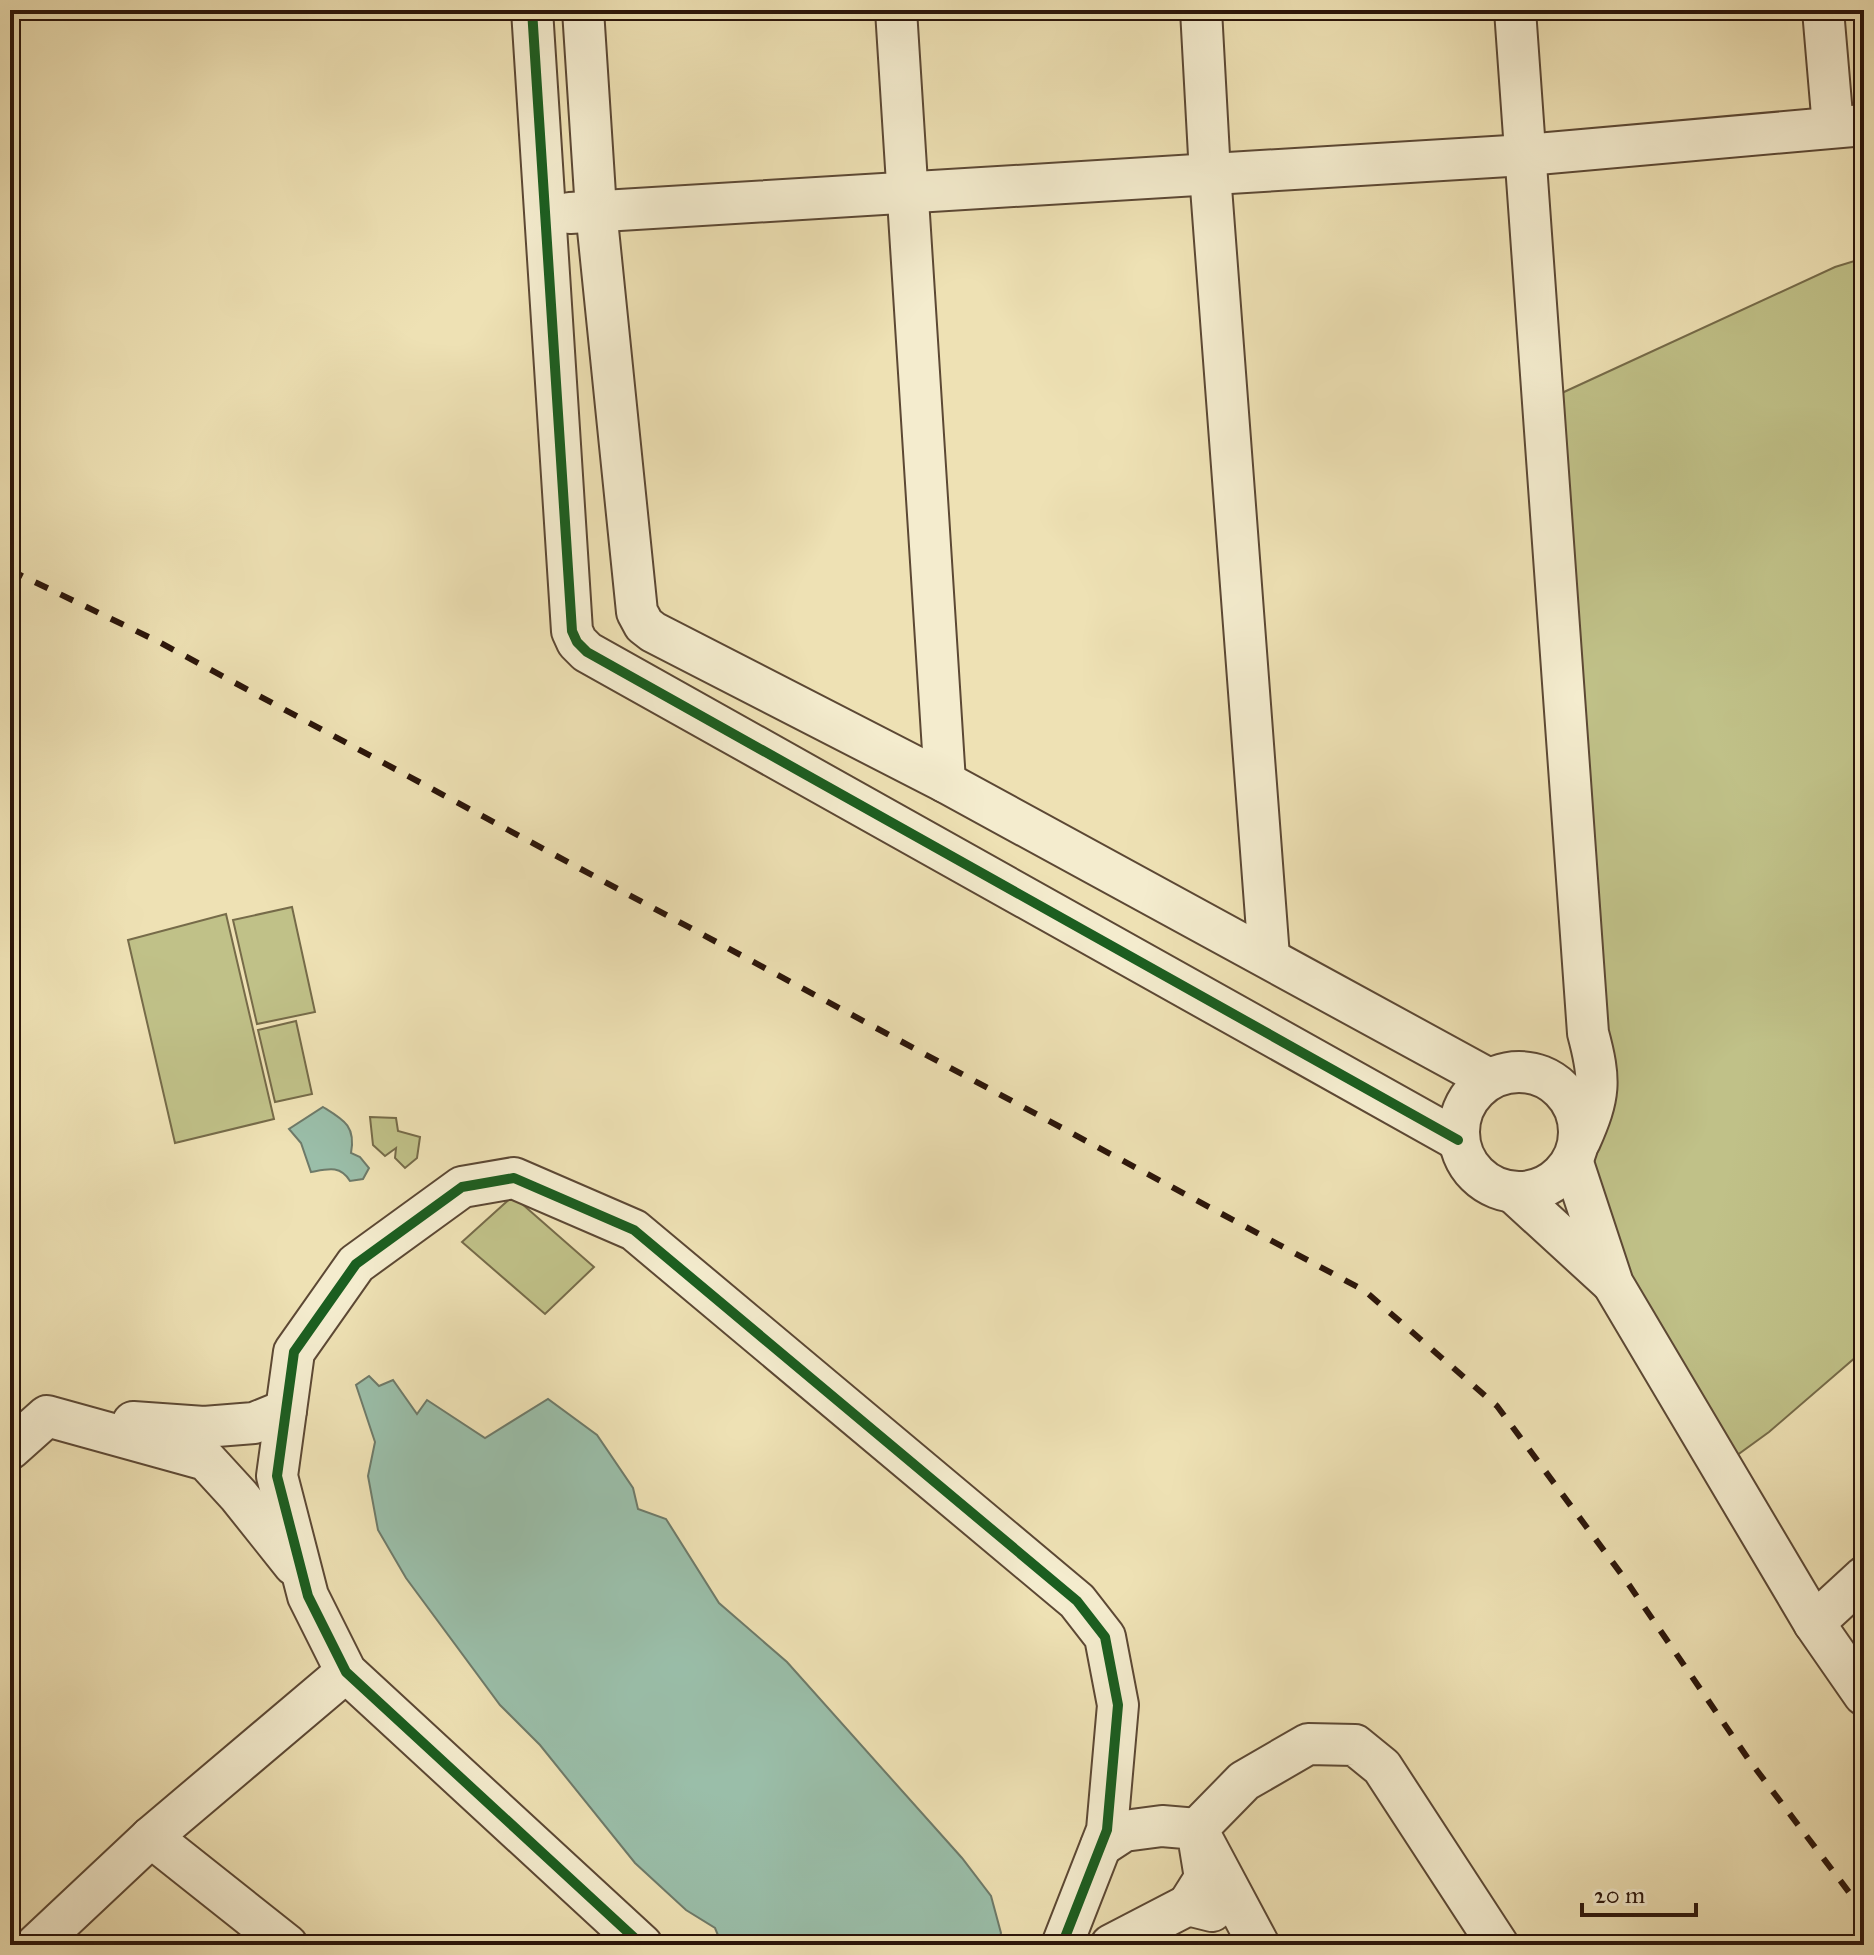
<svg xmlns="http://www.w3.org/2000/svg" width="1874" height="1955" font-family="'IM FELL Great Primer',serif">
	<rect width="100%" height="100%" fill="#eee1b4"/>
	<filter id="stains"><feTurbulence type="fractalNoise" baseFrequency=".0025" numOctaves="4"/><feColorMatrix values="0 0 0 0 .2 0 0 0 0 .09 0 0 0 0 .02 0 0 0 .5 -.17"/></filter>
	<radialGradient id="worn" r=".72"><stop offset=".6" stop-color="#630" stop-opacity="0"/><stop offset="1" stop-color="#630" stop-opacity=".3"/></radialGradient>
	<g fill="#c0c188" stroke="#766b49" stroke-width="2">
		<polygon points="1864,258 1864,1350 1769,1432 1729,1461 1651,1331 1587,1162 1551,398 1835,267"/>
		<polygon points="292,907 315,1012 257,1024 233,920"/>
		<polygon points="226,914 274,1119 175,1143 128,940"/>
		<polygon points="296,1021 312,1094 275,1102 258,1030"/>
		<polygon points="370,1117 396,1118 398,1131 420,1137 417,1158 405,1168 395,1158 396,1148 385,1156 373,1145"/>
		<polygon points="513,1196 594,1267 545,1314 462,1242"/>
	</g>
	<g fill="#9abea9" stroke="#6e7a69" stroke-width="2">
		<path d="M 323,1107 C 344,1120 356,1126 351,1153 L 360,1157 L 369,1168 L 363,1179 L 350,1181 C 340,1165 328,1169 311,1172 L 301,1143 L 289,1129 Z"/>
		<polygon points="369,1376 379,1386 393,1380 417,1414 427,1400 485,1438 548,1399 597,1435 633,1488 638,1509 666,1519 719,1603 787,1662 962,1858 991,1896 1001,1933 997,1945 722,1945 715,1928 686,1910 635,1863 540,1745 500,1705 406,1578 378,1530 368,1476 375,1442 356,1385"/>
	</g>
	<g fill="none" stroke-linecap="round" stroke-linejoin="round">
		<defs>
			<g id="street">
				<polyline points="532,10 572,631 577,642 587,652 1458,1140"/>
				<polyline points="583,10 596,210 637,612 644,625 653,632 945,782 1489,1079"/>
				<polyline points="896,10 945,782"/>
				<polyline points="1201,10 1210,174 1269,957"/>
				<path d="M 1515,10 L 1588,1033 C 1601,1081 1600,1096 1580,1141"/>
				<polyline points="1823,10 1833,127"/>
				<polyline points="570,213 1526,155 1864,125"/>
				<circle cx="1519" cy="1132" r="60"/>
				<polyline points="1573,1163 1613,1284 1814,1623 1864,1695"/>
				<polyline points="1515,1194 1610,1281"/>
				<polyline points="133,1422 204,1427 254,1423 286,1410"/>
				<polyline points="10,1449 47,1416 206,1460 239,1496 294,1565"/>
				<polyline points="1814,1623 1864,1577"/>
				<polyline points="151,1837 287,1945"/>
				<polyline points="1101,1846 1124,1831 1162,1826 1197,1829 1205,1878 1188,1905"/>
				<polyline points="36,1945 151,1837 346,1672"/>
				<polyline points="642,1945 346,1672 308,1596 277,1476 294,1352 356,1264 462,1187 514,1178 634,1230 1077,1601 1105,1637 1118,1705 1107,1830 1062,1945"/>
				<polyline points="1111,1945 1188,1905 1212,1911"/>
				<polyline points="1259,1945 1197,1829 1244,1781 1308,1744 1355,1745 1382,1767 1498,1945"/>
			</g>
		</defs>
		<use href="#street" stroke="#5c4834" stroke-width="44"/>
		<use href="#street" stroke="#f4ecce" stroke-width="40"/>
		<polyline stroke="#2b150a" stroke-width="6" stroke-dasharray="14 14" stroke-linecap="butt" points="10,570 159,642 1365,1291 1497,1406 1625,1579 1749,1760 1864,1912"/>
		<defs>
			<g id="cycleway">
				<polyline points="532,10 572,631 577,642 587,652 1458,1140"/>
				<polyline points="642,1945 346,1672 308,1596 277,1476 294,1352 356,1264 462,1187 514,1178 634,1230 1077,1601 1105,1637 1118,1705 1107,1830 1062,1945"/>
			</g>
		</defs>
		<use href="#cycleway" stroke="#f4ecce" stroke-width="15"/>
		<use href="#cycleway" stroke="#1b5e20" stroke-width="10"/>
	</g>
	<rect width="1874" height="1955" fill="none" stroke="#eee1b4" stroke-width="40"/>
	<rect x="12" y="12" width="1850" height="1931" fill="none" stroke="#2b150a" stroke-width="4"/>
	<rect x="20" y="20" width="1834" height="1915" fill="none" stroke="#2b150a" stroke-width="2"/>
	<path d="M1582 1903v12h114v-12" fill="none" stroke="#2b150a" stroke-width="4"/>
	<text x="1594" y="1903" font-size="24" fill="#2b150a" stroke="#f4ecce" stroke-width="6" paint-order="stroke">20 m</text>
	<rect width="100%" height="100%" filter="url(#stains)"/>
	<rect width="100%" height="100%" fill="url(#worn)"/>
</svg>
